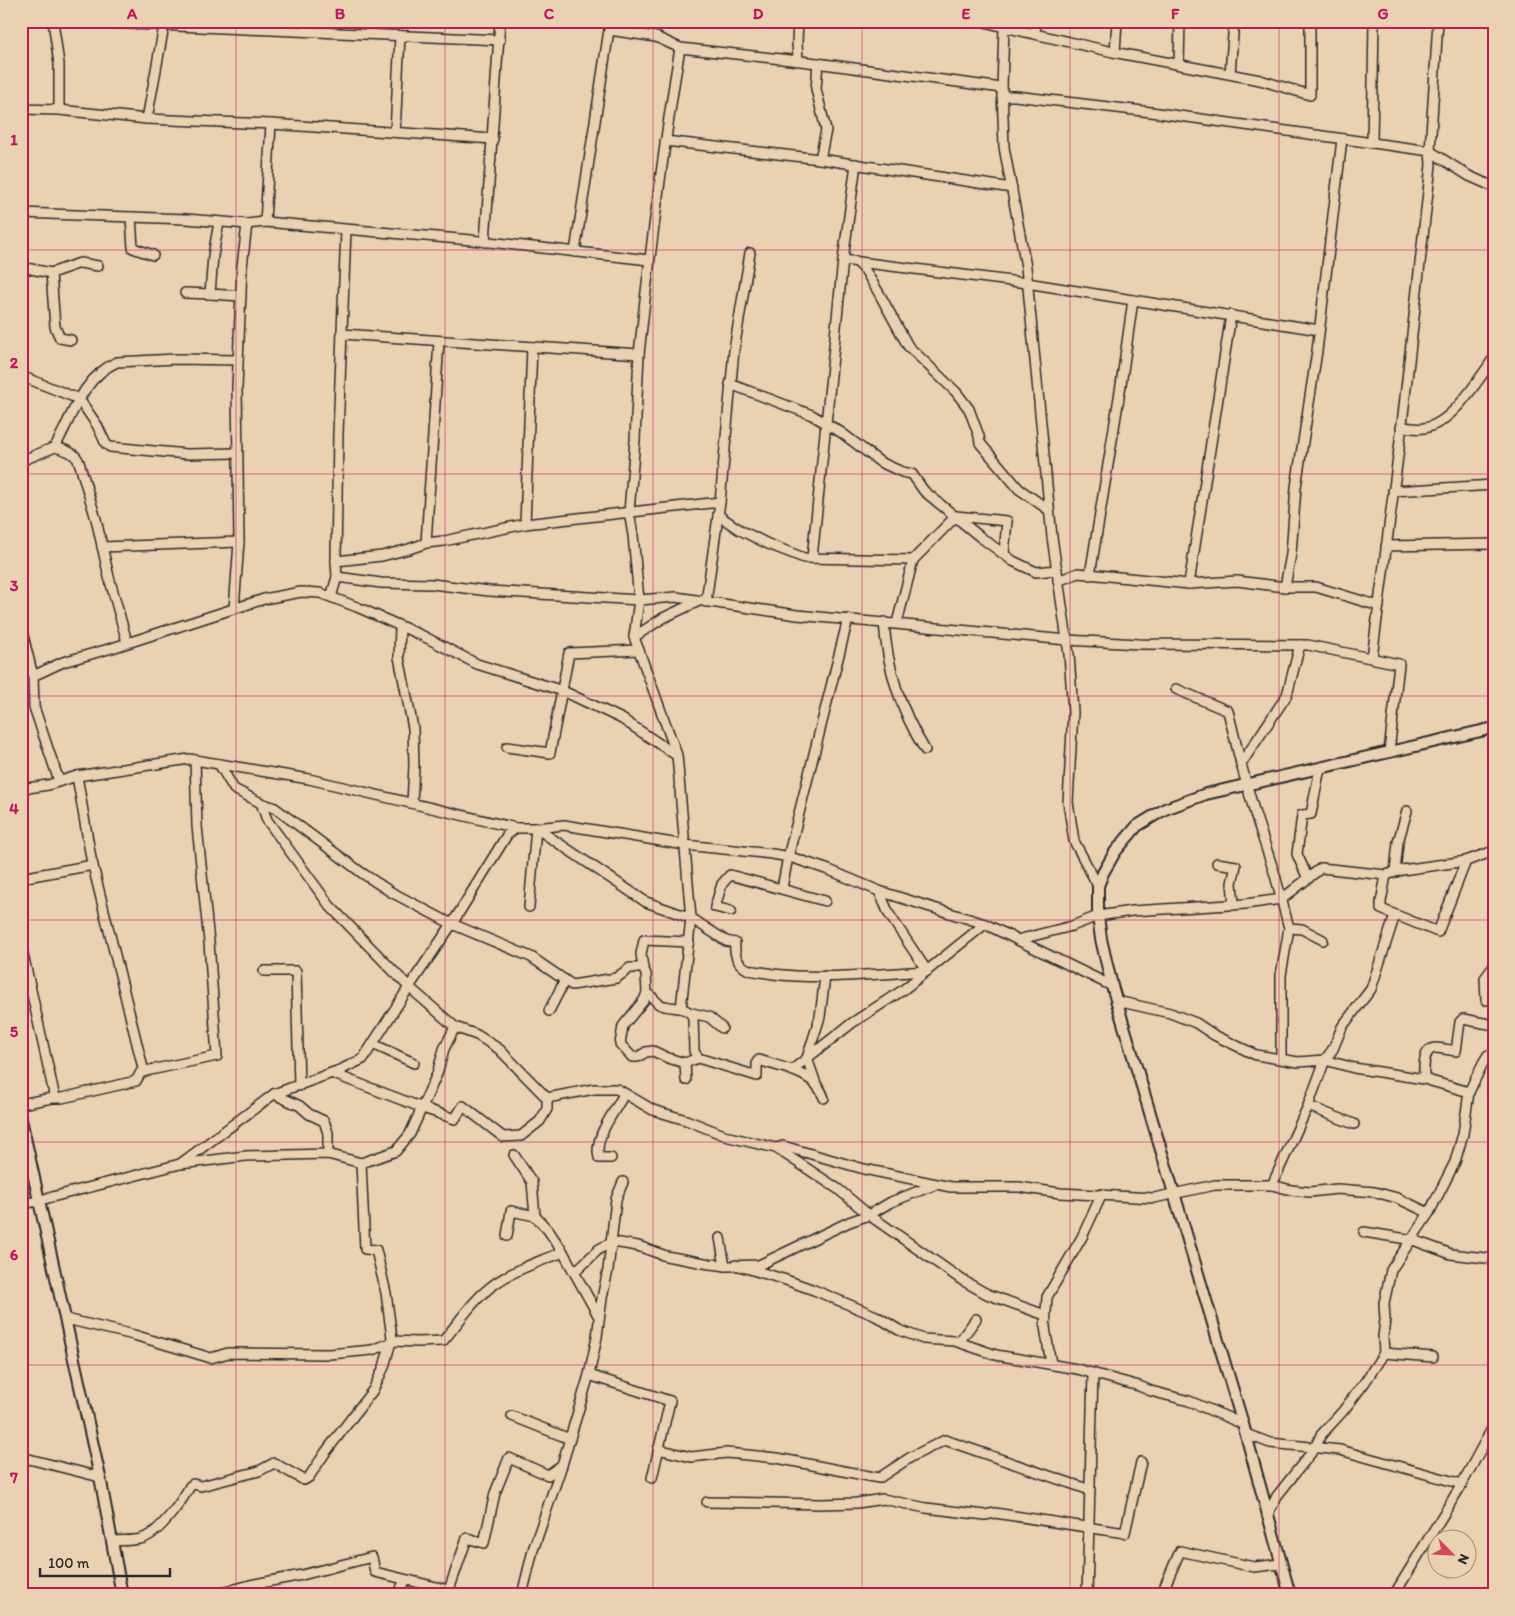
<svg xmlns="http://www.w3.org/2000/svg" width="1515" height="1616" font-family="Itim,sans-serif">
	<rect width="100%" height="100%" fill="#ead1b2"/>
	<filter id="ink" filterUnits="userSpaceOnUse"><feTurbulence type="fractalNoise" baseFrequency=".02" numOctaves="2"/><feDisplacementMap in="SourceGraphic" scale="10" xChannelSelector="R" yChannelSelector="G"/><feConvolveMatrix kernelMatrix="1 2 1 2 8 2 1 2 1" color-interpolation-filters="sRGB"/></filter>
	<g filter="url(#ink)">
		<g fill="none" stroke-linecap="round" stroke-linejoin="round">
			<defs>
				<g id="minor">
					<polyline points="53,21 59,64 59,110"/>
					<polyline points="96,21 109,23 500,40"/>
					<polyline points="798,21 797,43 798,60"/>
					<polyline points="981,21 1004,27 1002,88 1004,147 1026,267 1052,537 1069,654 1073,712 1068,802 1074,841 1098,886"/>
					<polyline points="1004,27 1113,52 1260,80 1310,95 1310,21"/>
					<polyline points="1035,33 1036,21"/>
					<polyline points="1115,52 1117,21"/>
					<polyline points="818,63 816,89 826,130 820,159 1012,188"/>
					<polyline points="1179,64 1180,21"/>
					<polyline points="1230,74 1234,21"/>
					<polyline points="1002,96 1015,96 1151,112 1430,151 1469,176 1494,187"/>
					<polyline points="21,109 59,110 147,119 271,124 493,139"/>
					<polyline points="147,119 164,26"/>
					<polyline points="395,132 400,36"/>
					<polyline points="665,141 820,159"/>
					<polyline points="1372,143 1374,21"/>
					<polyline points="21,213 186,219 247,224 265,222 471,240 649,260"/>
					<polyline points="131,217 133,248 153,255"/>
					<polyline points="219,222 213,256 210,294 241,296"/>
					<polyline points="265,222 271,124"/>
					<polyline points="485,242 500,21"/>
					<polyline points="575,252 609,30 656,37 680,48 809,62 1002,88"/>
					<polyline points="843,260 1027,283 1319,330"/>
					<polyline points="856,261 865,270 880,295 908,346 956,392 969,409 979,436 980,443 1019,489 1049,510"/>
					<polyline points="21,267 51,273 55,327 60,338 71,340"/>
					<polyline points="51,273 80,263 98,266"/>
					<polyline points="185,293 210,294"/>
					<polyline points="342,334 639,354 635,440 629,512 633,535 639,600 634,637 677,755 691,918 681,1008"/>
					<path d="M 639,354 C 650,252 663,150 680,48"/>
					<polyline points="21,376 79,399 97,425 106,444 110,447 187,454 237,453"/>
					<polyline points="730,384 812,415 842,433 880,462 902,472 912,474 924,491 979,536 1013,561 1036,572 1057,570"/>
					<path d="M 1401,427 C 1408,427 1417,430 1424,428 C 1452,424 1478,380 1494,358"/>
					<path d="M 55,447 C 65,450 75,452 79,462 L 96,519 L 109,577 L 127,642"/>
					<path d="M 21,461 L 55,447 C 72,416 83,377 117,362 L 176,359 L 238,360"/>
					<polyline points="1393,491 1494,485"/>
					<polyline points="718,515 740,530 768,544 804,558 913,560 956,516 1007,521 1004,554"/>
					<polyline points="525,524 532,347"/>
					<polyline points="426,543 439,341"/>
					<polyline points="1386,546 1494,544"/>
					<polyline points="102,547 239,542"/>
					<polyline points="812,558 843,260 856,164"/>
					<polyline points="336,561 338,433 346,230"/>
					<polyline points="1090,575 1121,385 1133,300"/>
					<polyline points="337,577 336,561 382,556 409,549 426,543 444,541 525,524 720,502"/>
					<polyline points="1058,581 1078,573 1189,584 1237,581 1285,587 1316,587 1379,606"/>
					<polyline points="1189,584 1231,315"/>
					<polyline points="1285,587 1291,554 1296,487 1317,351 1342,139"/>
					<polyline points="331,597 337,577 381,583 432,584 489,591 639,600 676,597 797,615 1067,640 1139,644 1308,645 1399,664 1389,752"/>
					<polyline points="706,602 720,502 734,350 750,253"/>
					<polyline points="234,609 239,542 237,388 242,267 247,224"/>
					<path d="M 884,622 C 887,668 901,711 925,750"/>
					<polyline points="897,623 913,560"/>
					<polyline points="400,626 399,657 413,728 414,766 412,803"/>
					<polyline points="21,627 33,676 34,707 59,781"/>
					<polyline points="634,637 663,618 699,601"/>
					<polyline points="1372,658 1401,433 1431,165 1430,151 1438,21"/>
					<polyline points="33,676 63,662 112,648 264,599 301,592 320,593 357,607 423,636 477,664 563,691 622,719 676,755"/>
					<polyline points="1176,689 1228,711 1241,764"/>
					<polyline points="507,747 550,753 569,653 639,650"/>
					<polyline points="219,764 234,789 261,803 275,808 362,873 391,892 452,924 531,957 572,985 616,978 630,968 643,968"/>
					<polyline points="77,776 91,858 144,1072"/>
					<polyline points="21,789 48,785 77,776 189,759 309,779 516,828 536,828 564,825 685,845 772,854 790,857 829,870 879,891 985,924 1112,986"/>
					<polyline points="261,803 267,820 330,906 409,987 455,1027 477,1035 499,1049 547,1098 547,1109 540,1121 521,1136 503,1137 463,1106 455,1119 423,1108 331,1073"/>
					<polyline points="1217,863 1236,866 1232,883 1234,905"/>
					<polyline points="1395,872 1398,842 1407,811"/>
					<polyline points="1386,875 1381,902 1381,909 1438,932 1466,861"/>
					<polyline points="21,878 93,865"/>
					<polyline points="1308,879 1297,854 1302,815 1311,814 1320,768"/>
					<polyline points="782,888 788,857 848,619"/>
					<polyline points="879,891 889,914 927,971"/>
					<path d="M 529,907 L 536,828 L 646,902 L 691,918 L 726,941 L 735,943 C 734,954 736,963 747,969 C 754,972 765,972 773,974 C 823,980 876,974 927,971"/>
					<polyline points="731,911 715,907 722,884 730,875 825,901"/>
					<polyline points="1289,928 1302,929 1323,940"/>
					<polyline points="1017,940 1072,926 1098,916 1132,911 1245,904 1282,899 1321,868 1386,875 1402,870 1466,861 1494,851"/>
					<path d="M 689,942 L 644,940 L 641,954 L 643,968 L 646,974 L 647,993 L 644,1000 L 623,1026 L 620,1044 L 632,1057 L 638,1057 L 646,1052 L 653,1051 L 668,1058 L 685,1063 L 698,1058 L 757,1076 L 757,1062 L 759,1060 C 782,1068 816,1072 824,1098"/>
					<polyline points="21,945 55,1098"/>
					<polyline points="264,971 296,971 299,1086"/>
					<path d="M 647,993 C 652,996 655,1001 659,1004 C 670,1010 686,1004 693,1017 L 694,1051 L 698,1058"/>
					<polyline points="1486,1000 1485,978 1494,966"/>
					<polyline points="1117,1001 1170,1013 1196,1023 1214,1035 1256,1055 1298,1062 1325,1060 1354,1068 1424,1079 1469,1092"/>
					<polyline points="549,1011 565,980"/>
					<polyline points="692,1013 709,1017 722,1028"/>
					<polyline points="373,1044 414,1063"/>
					<polyline points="1281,1059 1281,975 1289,928 1275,875 1255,814 1241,764 1287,695 1300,645"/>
					<polyline points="685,1063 686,1080"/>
					<polyline points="792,1070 852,1023 903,990 985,924"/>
					<path d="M 1424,1079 C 1424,1070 1422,1049 1435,1048 C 1442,1048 1449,1050 1456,1051 L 1460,1022 L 1463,1019 L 1494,1025"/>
					<polyline points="816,1084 807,1058 820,1017 825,976"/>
					<polyline points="274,1094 300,1106 309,1114 324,1121 328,1133 328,1154"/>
					<polyline points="547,1098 594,1089 617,1089 653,1110 686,1120 729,1137 776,1148 838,1189 869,1215 962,1280 987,1294 1045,1315"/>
					<polyline points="21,1104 52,1098 62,1098 136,1081 141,1072 217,1056 209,942 197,826 195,760"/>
					<polyline points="1308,1106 1354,1124"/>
					<polyline points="776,1148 783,1146 864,1169 951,1187 1019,1187 1060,1193 1154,1198 1215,1185 1272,1185 1291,1190 1310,1192 1337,1189 1375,1192 1397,1198 1429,1213"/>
					<polyline points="514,1155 532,1182 535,1216 548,1230 563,1252 599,1317"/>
					<path d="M 611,1158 L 599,1158 C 593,1137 615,1112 624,1094"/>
					<polyline points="180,1164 246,1156 328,1154 361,1163 396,1151 410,1134 437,1074 444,1049 455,1027"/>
					<polyline points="1272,1185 1308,1106 1325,1060 1333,1049 1342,1027 1371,989 1395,915"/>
					<polyline points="21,1205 180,1164 274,1094 340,1070 363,1059 409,987 452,924 507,835 516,828"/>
					<polyline points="1364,1232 1413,1240 1451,1254 1494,1259"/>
					<polyline points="507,1236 511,1211 535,1216"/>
					<polyline points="720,1238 725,1266"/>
					<polyline points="736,1265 783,1279 814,1290 876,1316 899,1330 923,1339 955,1341 996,1355 1077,1369 1139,1386 1151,1391 1189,1401 1243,1424"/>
					<polyline points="575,1272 599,1249 613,1242 638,1246 666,1256 710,1264 728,1266 759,1265 849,1222 869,1215 891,1202 934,1185"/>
					<polyline points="66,1319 134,1335 211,1358 228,1353 330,1354 372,1350 391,1343"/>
					<path d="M 392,1341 L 418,1342 L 443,1341 C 460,1321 474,1298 496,1283 C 516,1269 541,1261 563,1252"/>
					<polyline points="959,1342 976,1319"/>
					<polyline points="1384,1353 1433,1357"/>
					<polyline points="1051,1364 1045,1327 1047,1297 1082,1237 1102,1194"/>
					<polyline points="589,1375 670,1401 652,1478"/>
					<polyline points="512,1416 570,1439"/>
					<polyline points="1246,1434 1270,1443 1340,1450 1462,1484"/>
					<polyline points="658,1449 691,1457 727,1453 777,1458 879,1478 911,1457 945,1440 1090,1490"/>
					<polyline points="21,1457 100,1477"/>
					<polyline points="707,1502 822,1504 857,1503 883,1499 926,1508 985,1515 995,1513 1125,1533 1141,1462"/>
					<polyline points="1267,1516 1277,1496 1315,1448 1321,1435 1343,1411 1365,1382 1384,1353 1383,1337 1385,1320 1384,1303 1391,1270 1429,1213 1455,1162 1463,1134 1469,1092 1483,1063 1488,1055 1494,1054"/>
					<path d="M 113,1541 C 122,1540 132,1541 140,1539 C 158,1536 182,1501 190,1486 L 193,1484 L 201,1486 L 259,1471 L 274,1463 L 304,1480 L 309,1477 L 325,1453 L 373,1390 L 384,1367 L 392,1338 L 386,1293 L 376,1250 L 365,1249 L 361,1163"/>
					<polyline points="214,1595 250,1585 302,1575 372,1557 375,1572 449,1590 467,1538 484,1543 495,1493 509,1458 548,1475 562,1465"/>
					<polyline points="398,1595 405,1580"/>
					<polyline points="522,1595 533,1550 562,1465 589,1375 597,1337 602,1298 608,1270 616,1199 623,1182"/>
					<polyline points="1087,1595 1093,1373"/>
					<polyline points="1161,1595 1180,1551 1254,1567 1280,1564"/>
					<polyline points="1394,1595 1462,1484 1494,1425"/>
				</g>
				<g id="tertiary">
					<polyline points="21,1119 100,1477 122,1595"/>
					<polyline points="1290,1595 1243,1424 1112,986 1101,939 1098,916 1098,886 1103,873 1115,852 1137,826 1165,809 1206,794 1494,728"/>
				</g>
			</defs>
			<use href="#minor" stroke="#2b2b2b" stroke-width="12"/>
			<use href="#tertiary" stroke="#2b2b2b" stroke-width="14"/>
			<use href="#minor" stroke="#ead1b2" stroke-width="9"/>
			<use href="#tertiary" stroke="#ead1b2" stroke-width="10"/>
		</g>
	</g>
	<path fill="none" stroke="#c2185b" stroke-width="1" stroke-opacity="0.55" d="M 236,21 L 236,1595M 445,21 L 445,1595M 653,21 L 653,1595M 862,21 L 862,1595M 1070,21 L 1070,1595M 1279,21 L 1279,1595M 21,250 L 1494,250M 21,474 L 1494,474M 21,696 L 1494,696M 21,920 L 1494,920M 21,1142 L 1494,1142M 21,1365 L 1494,1365"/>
	<rect width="1515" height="1616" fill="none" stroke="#ead1b2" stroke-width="55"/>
	<g transform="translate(1452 1554) rotate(114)"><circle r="24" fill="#ead1b2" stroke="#9e8f7c"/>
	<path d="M0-4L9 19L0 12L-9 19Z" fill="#d1495b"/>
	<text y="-8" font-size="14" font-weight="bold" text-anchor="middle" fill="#2b2b2b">N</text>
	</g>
	<path d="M40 1568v8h130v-8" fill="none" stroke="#2b2b2b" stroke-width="2.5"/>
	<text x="48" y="1568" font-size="15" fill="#2b2b2b" stroke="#ead1b2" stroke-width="4" paint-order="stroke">100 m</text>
	<rect x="28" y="28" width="1460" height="1560" fill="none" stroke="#c2185b" stroke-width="2"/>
	<g font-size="16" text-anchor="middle" font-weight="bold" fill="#c2185b">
		<text x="132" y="19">A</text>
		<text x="340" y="19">B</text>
		<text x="549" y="19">C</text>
		<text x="758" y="19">D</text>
		<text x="966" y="19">E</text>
		<text x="1175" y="19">F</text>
		<text x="1383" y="19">G</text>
		<text x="14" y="145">1</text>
		<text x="14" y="368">2</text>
		<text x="14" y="591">3</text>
		<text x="14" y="814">4</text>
		<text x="14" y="1037">5</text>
		<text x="14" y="1260">6</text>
		<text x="14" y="1483">7</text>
	</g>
</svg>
